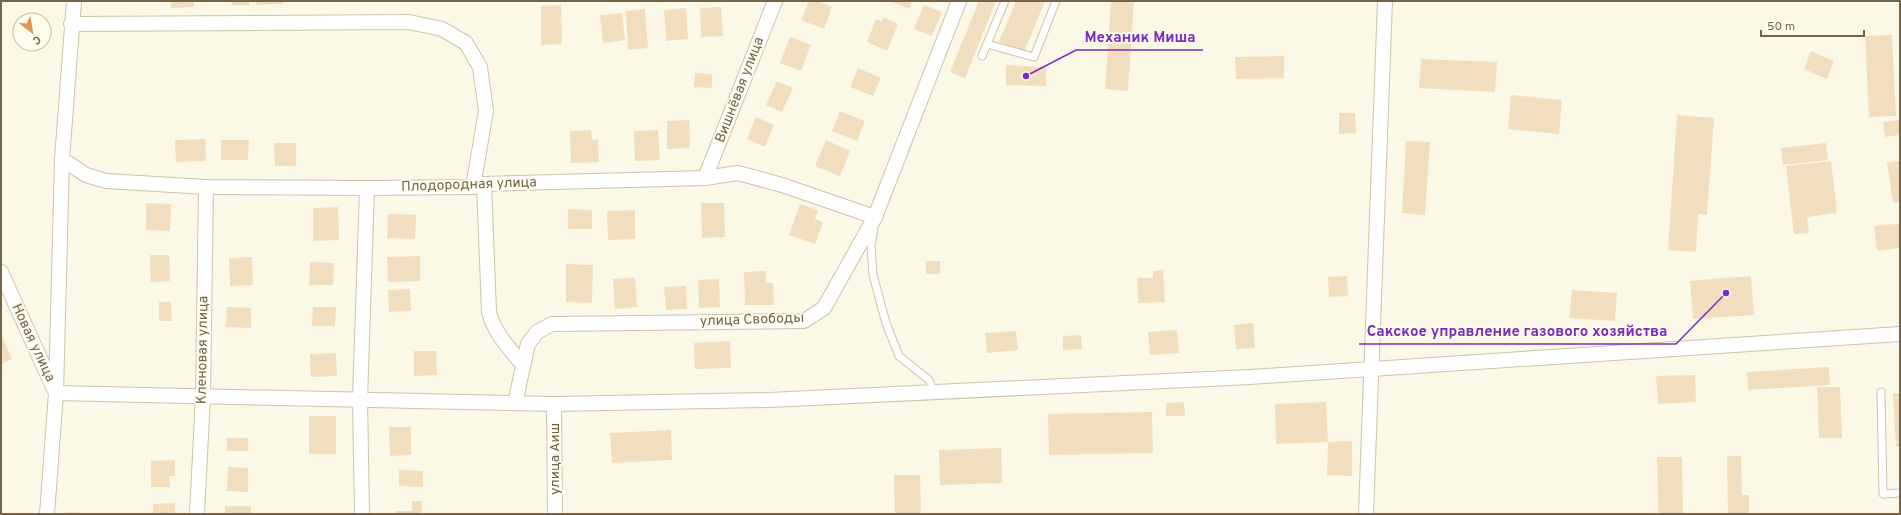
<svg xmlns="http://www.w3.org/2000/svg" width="1901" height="515" font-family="Overpass,sans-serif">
	<rect width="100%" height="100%" fill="#fcf8e7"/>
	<g fill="#f0debf">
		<polygon points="170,1 194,1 194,7 171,8"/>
		<rect x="232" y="1" width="17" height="4"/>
		<polygon points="256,1 283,1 283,4 256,5"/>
		<polygon points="809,1 817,1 832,7 824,29 801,20"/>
		<polygon points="890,1 912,1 909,9"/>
		<polygon points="979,1 996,1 965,78 950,72"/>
		<polygon points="1016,1 1045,1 1024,52 999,42"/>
		<polygon points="1111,1 1134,1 1128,91 1105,89"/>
		<polygon points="561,5 562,44 541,45 541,6"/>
		<polygon points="924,5 942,12 932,36 914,29"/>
		<polygon points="721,7 723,36 701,37 700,8"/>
		<polygon points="686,8 688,39 666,41 664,10"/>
		<polygon points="645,9 648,48 628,50 626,11"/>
		<polygon points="622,13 625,40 603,43 600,15"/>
		<polygon points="884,17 898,24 887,51 867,42 876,19 882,22"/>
		<polygon points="1892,35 1896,116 1869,117 1865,36"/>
		<polygon points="790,37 811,45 801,71 780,63"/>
		<polygon points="1811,51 1834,61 1827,79 1804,69"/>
		<polygon points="1284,56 1284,78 1236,79 1235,57"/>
		<polygon points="1421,59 1497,62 1495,92 1419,88"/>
		<polygon points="1006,65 1046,67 1046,86 1006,85"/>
		<polygon points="858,68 881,78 873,96 850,87"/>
		<polygon points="695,73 712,74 712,88 694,87"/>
		<polygon points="777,81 793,88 782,112 766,105"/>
		<polygon points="1511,95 1562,100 1559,134 1508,129"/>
		<polygon points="840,111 865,121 857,141 832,131"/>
		<polygon points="1339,113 1355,113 1356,133 1339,134"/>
		<polygon points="1677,115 1714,118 1707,215 1698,214 1696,252 1668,250"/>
		<polygon points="756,117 774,125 765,147 747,139"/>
		<polygon points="689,120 690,148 667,149 667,121"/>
		<polygon points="1900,120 1900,135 1885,137 1883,122"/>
		<polygon points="591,130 592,140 598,139 599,162 571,163 570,131"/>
		<polygon points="658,130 660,160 635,161 634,131"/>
		<polygon points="205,139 206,161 176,162 175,140"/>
		<polygon points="221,140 249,140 248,160 221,160"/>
		<polygon points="826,140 850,151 840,176 815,166"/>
		<polygon points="1406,141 1430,142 1425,215 1402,213"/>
		<polygon points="274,143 296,143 296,166 275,166"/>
		<polygon points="1826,143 1828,160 1783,165 1781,148"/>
		<polygon points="1831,161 1837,213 1807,217 1809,233 1794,234 1786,166"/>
		<polygon points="1900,161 1900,202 1893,203 1887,163"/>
		<polygon points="146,203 171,204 170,231 146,230"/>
		<polygon points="701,203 724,203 725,237 702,238"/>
		<polygon points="800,204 818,210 815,219 823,222 815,244 789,235"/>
		<polygon points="338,207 339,240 313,241 313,208"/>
		<polygon points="568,209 592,210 592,229 568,229"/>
		<polygon points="635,210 635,239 608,240 607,211"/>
		<polygon points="388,214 416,215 415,239 387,238"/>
		<polygon points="1895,224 1900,224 1900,248 1877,251 1874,226"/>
		<polygon points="150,255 169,255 170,281 151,282"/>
		<polygon points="420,256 420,281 388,282 387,257"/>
		<polygon points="252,257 253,285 230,286 229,258"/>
		<rect x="926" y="261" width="14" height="13"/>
		<polygon points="310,262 334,263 333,285 309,285"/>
		<polygon points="566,264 593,265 592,303 566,302"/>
		<polygon points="1163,270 1165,302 1138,303 1137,278 1153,278 1153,271"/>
		<polygon points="766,271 766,283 773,283 774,305 745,305 744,272"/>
		<polygon points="1347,276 1348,296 1329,297 1328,277"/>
		<polygon points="1751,276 1754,315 1693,319 1690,281"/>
		<polygon points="635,278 637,307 615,309 613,279"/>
		<polygon points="719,279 720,307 699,308 698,280"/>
		<polygon points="686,286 687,309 666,310 664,287"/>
		<polygon points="410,289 411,311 389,312 388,290"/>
		<polygon points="1572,290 1617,293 1615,321 1569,318"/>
		<polygon points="159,302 171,302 172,321 159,321"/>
		<polygon points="227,307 251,308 251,328 226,327"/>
		<polygon points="313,307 336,307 335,326 312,326"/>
		<polygon points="1253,323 1255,348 1236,349 1234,325"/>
		<polygon points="1177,330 1179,353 1150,355 1148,332"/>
		<polygon points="1016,331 1018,350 987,353 985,333"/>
		<polygon points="1,334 12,359 1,364"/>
		<polygon points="1081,335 1082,349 1063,350 1063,336"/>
		<polygon points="730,341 731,368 695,369 694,343"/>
		<polygon points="414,351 436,351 437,375 414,376"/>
		<polygon points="336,353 337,376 311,377 310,354"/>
		<polygon points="1829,367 1830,385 1748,390 1747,372"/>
		<polygon points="1695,375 1696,402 1658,404 1656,376"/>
		<polygon points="1817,387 1840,387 1842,438 1819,438"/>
		<polygon points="1893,393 1900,393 1900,446 1896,447"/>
		<polygon points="1184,402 1185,416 1166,416 1166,403"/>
		<polygon points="1326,402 1328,442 1352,441 1352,476 1327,475 1328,442 1276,444 1275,404"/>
		<polygon points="1152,412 1153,453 1049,455 1048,414"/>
		<rect x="309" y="416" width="27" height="38"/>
		<polygon points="389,427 411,427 411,455 390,456"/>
		<polygon points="671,430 672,460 612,463 610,433"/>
		<rect x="227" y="438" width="21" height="13"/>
		<polygon points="1001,448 1002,483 940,485 939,450"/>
		<polygon points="1727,456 1741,456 1742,495 1749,495 1749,514 1728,514"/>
		<polygon points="1657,457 1682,457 1683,514 1658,514"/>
		<polygon points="175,460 175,476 169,476 170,487 151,487 151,461"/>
		<polygon points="228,467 248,468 248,492 227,491"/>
		<polygon points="399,470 423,471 423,487 399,486"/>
		<polygon points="894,475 920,475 921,514 895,514"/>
		<polygon points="412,501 422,501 422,514 396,514 396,511 412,511"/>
		<polygon points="175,503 175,514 153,514 153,504"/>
		<rect x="225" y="506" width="26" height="8"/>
		<polygon points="66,512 85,513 85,514 66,514"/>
	</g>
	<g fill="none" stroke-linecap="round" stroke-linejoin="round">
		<defs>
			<g id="lane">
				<polyline points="987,44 1034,57 1056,1"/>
				<polyline points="982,56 1005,1"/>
				<polyline points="874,227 871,246 873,275 886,323 899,356 929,380 934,392"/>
				<polyline points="1881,392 1883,494 1900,493"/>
			</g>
			<g id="street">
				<polyline points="71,24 409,22 442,29 466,43 480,67 486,111 473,187"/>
				<polyline points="62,159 86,175 106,181 206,187 367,188 473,187 484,184 705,178 738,173 782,185 875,217"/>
				<polyline points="705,178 775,1"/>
				<path d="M 484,184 L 489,312 C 494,333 510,349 523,365"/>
				<polyline points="1,272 54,389"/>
				<polyline points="56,393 554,404 770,400 1250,377 1900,334"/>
				<polyline points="515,403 528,344 537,332 552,324 804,321 824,308 875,217 959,1"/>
				<polyline points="554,404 555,514"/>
				<polyline points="47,514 56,393 62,159 74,1"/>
				<polyline points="197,514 203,396 206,187"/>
				<polyline points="362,514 360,399 367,188"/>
				<polyline points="1366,514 1385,1"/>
			</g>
		</defs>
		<use href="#lane" stroke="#cdc3ad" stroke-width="9"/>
		<use href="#street" stroke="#cdc3ad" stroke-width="16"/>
		<use href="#lane" stroke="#fff" stroke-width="7"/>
		<use href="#street" stroke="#fff" stroke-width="14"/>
	</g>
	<g text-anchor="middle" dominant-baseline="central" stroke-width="3.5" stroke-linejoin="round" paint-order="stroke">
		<g font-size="14" fill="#74644c" stroke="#fefced">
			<text transform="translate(740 90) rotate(-69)">Вишнёвая улица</text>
			<text transform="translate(469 185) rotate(-2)">Плодородная улица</text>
			<text transform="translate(752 320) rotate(-2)">улица Свободы</text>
			<text transform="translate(33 343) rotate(65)">Новая улица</text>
			<text transform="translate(203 350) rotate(-89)">Кленовая улица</text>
			<text transform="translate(555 459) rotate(-90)">улица Аиш</text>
		</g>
	</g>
	<path fill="none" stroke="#7b2cbf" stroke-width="1.5" d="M1026 76L1076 50H1203M1726 293L1676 344H1359"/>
	<g fill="#7b2cbf" stroke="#fefced" stroke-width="1.5">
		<circle cx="1026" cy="76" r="4"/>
		<circle cx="1726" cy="293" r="4"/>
	</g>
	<g font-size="15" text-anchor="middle" font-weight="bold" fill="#7b2cbf" stroke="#fefced" stroke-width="3.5" stroke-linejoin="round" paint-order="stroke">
		<text x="1140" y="42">Механик Миша</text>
		<text x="1517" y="336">Сакское управление газового хозяйства</text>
	</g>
	<rect width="1901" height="515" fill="none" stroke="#74644c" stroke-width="4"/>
	<g transform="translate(32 32) rotate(149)"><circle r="19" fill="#fefced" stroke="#c7bfad"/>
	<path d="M0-3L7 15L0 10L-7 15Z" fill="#e19350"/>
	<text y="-6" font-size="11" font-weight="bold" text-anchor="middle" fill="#74644c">С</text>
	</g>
	<path d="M1761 30v6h103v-6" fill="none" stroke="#74644c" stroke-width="2"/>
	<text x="1767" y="30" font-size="12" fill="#74644c" stroke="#fefced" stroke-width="3" paint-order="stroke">50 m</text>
</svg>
